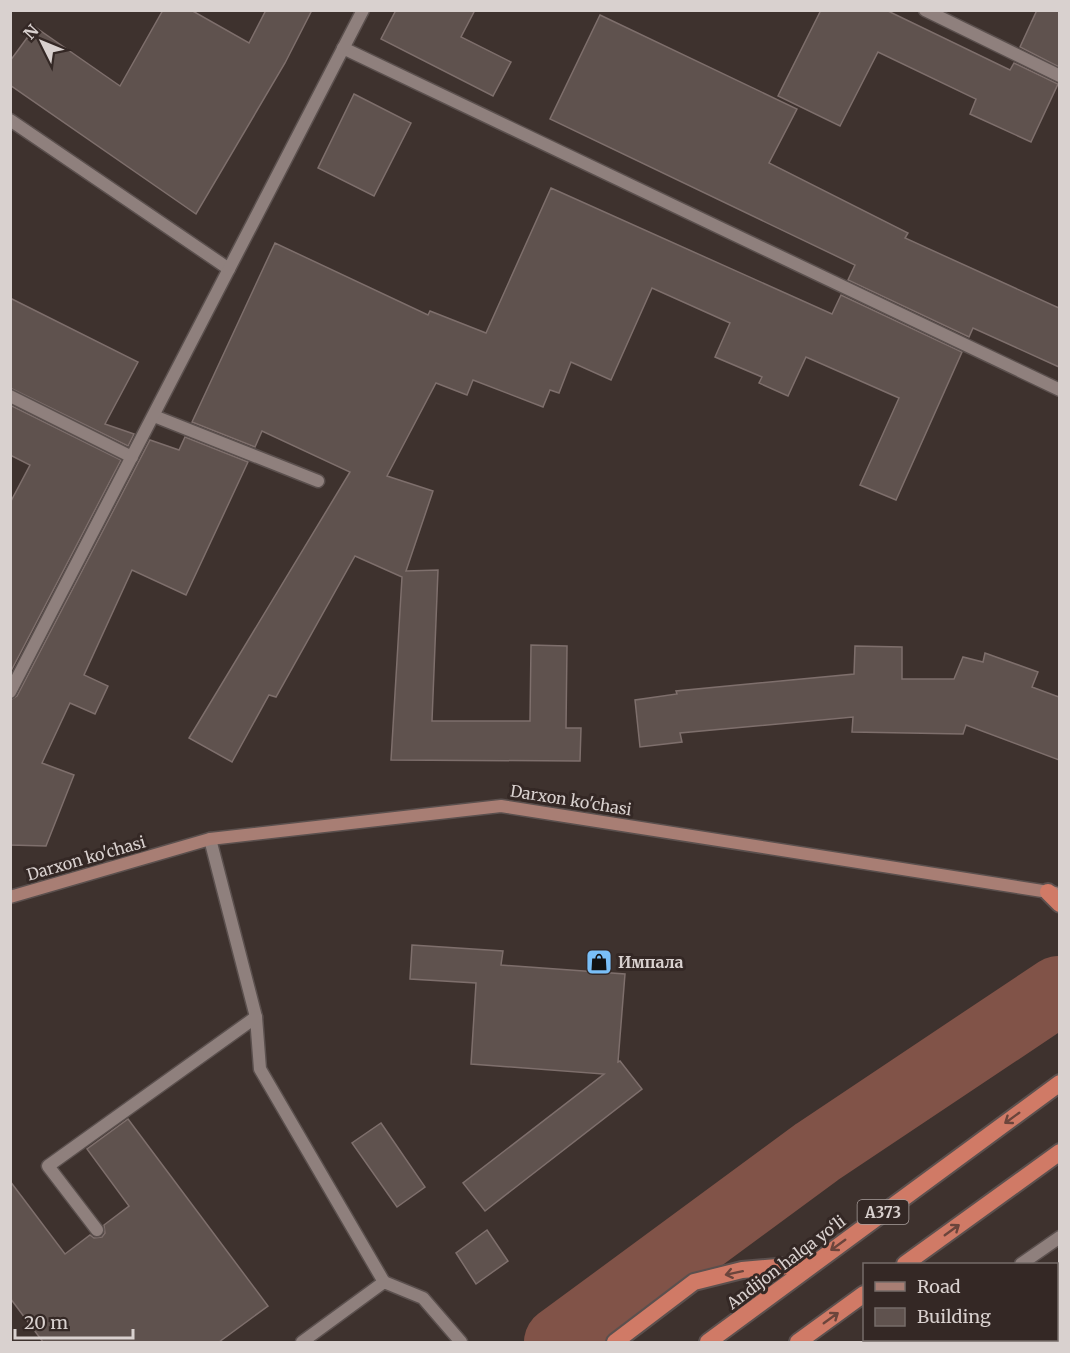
<svg xmlns="http://www.w3.org/2000/svg" width="1070" height="1353" font-family="Merriweather,serif">
	<rect width="100%" height="100%" fill="#3e322e"/>
	<g fill="none" stroke-linecap="round" stroke-linejoin="round">
		<polyline stroke="#815348" stroke-width="70" points="559,1342 817,1152 1058,991"/>
	</g>
	<g fill="#5f524e" stroke="#7e6f6c" stroke-width="1.5">
		<polygon points="163,10 191,10 249,43 266,10 312,10 285,63 196,214 10,85 10,61 35,27 120,86"/>
		<polygon points="396,10 475,10 461,37 511,62 493,96 381,39"/>
		<polygon points="821,10 886,10 1010,70 1014,63 1058,84 1031,142 970,114 976,99 878,52 840,126 778,96"/>
		<polygon points="1037,10 1059,10 1059,67 1020,47"/>
		<polygon points="600,15 797,109 769,163 908,233 905,238 1059,308 1059,367 973,328 969,337 848,280 855,265 550,119"/>
		<polygon points="354,94 411,123 374,196 318,168"/>
		<polygon points="551,188 832,314 841,295 962,352 896,500 860,485 899,398 806,357 788,396 759,383 762,377 715,357 730,323 652,288 611,380 571,362 559,393 550,390 543,407 473,380 467,395 436,383 387,476 433,491 406,571 438,570 432,721 530,721 531,645 567,646 566,728 581,728 580,761 391,760 402,577 355,556 276,697 269,695 232,762 189,738 350,472 262,431 255,447 192,422 275,243 428,315 430,311 486,333"/>
		<polygon points="10,298 138,362 105,424 134,434 128,446 10,388"/>
		<polygon points="10,405 121,460 10,673 10,503 30,465 10,455"/>
		<polygon points="185,437 248,462 186,595 132,570 84,675 108,686 95,714 70,703 42,763 74,775 46,846 10,845 10,700 17,696 150,440 179,450"/>
		<polygon points="855,646 902,647 902,679 954,679 963,657 983,662 985,653 1038,672 1032,687 1059,697 1059,760 966,725 963,734 852,732 853,717 680,733 682,742 640,747 635,700 677,694 676,691 854,674"/>
		<polygon points="412,945 503,951 501,965 625,974 618,1062 620,1061 642,1089 485,1211 463,1183 604,1074 471,1064 476,983 410,979"/>
		<polygon points="128,1119 268,1306 219,1342 43,1342 10,1298 10,1181 65,1254 90,1235 94,1238 102,1237 105,1233 104,1225 129,1206 87,1149"/>
		<polygon points="381,1123 425,1187 397,1207 352,1143"/>
		<polygon points="487,1230 508,1261 476,1284 456,1253"/>
	</g>
	<g fill="none" stroke-linecap="round" stroke-linejoin="round">
		<defs>
			<g id="service">
				<polyline points="925,10 1060,76"/>
				<polyline points="343,48 1060,390"/>
				<polyline points="10,120 229,269"/>
				<polyline points="154,416 318,481"/>
				<polyline points="210,839 256,1017 260,1069 384,1282"/>
				<polyline points="97,1230 48,1166 256,1017"/>
				<polyline points="302,1342 384,1282 423,1298 461,1342"/>
			</g>
			<g id="minor">
				<polyline points="10,396 132,457"/>
				<polyline points="10,692 363,10"/>
				<polyline points="1021,1264 1060,1237"/>
				<polyline points="913,1342 917,1340"/>
			</g>
			<polyline id="secondary" points="10,897 210,839 501,806 1055,893"/>
			<g id="trunk">
				<polyline points="1048,892 1060,904"/>
				<polyline points="905,1264 1060,1152"/>
				<polyline points="892,1340 894,1342"/>
				<polyline points="615,1342 694,1282 742,1270 812,1264"/>
				<polyline points="708,1342 1060,1083"/>
				<polyline points="798,1342 864,1294"/>
			</g>
		</defs>
		<use href="#service" stroke="#5b504e" stroke-width="15"/>
		<use href="#minor" stroke="#5b504e" stroke-width="15"/>
		<use href="#secondary" stroke="#5b504e" stroke-width="15"/>
		<use href="#trunk" stroke="#5b504e" stroke-width="20"/>
		<use href="#service" stroke="#8f807d" stroke-width="12"/>
		<use href="#minor" stroke="#8f807d" stroke-width="12"/>
		<use href="#secondary" stroke="#a87e74" stroke-width="12"/>
		<use href="#trunk" stroke="#d07a66" stroke-width="16"/>
	</g>
	<defs><path id="oneway-shaft" d="M-6 0H5M1.5-3L5.5 0L1.5 3" fill="none" stroke-width="1.6" stroke-linecap="round" stroke-linejoin="round" transform="scale(1.5)"/></defs>
	<g stroke="#6b453c">
		<use href="#oneway-shaft" transform="translate(1012 1118) rotate(144)"/>
		<use href="#oneway-shaft" transform="translate(952 1230) rotate(-36)"/>
		<use href="#oneway-shaft" transform="translate(838 1245) rotate(144)"/>
		<use href="#oneway-shaft" transform="translate(734 1273) rotate(168)"/>
		<use href="#oneway-shaft" transform="translate(831 1318) rotate(-36)"/>
	</g>
	<defs>
		<symbol id="shop-square" viewBox="-11 -11 22 22"><rect x="-9" y="-9" width="18" height="18" rx="4" fill="#79bff8" stroke="#342825"/><path d="M-5-2.5h2.3a2.7 3.5 0 0 1 5.4 0H5L5.5 6h-11ZM-1.5-2.5h3a1.5 2.3 0 0 0-3 0Z" fill="#111"/></symbol>
	</defs>
	<g fill-rule="evenodd">
		<use href="#shop-square" x="584" y="947" width="30" height="30"/>
	</g>
	<g text-anchor="middle" dominant-baseline="central" stroke-width="6" stroke-linejoin="round" paint-order="stroke">
		<rect fill="#342825" stroke="#a89e9c" stroke-width="1.5" x="857.5" y="1200" width="51" height="24" rx="4.5"/>
		<g font-size="15" font-weight="bold" fill="#d9d1cf">
			<text x="883" y="1212">A373</text>
		</g>
		<g font-size="16" fill="#d9d1cf" stroke="#342825">
			<text transform="translate(571 800) rotate(9)">Darxon ko'chasi</text>
			<text transform="translate(86 858) rotate(-16)">Darxon ko'chasi</text>
			<text transform="translate(786 1262) rotate(-37)">Andijon halqa yo‘li</text>
		</g>
		<g font-size="16" font-weight="bold" fill="#d9d1cf" stroke="#342825" text-anchor="start">
			<text x="618" y="962">Импала</text>
		</g>
	</g>
	<rect width="1070" height="1353" fill="none" stroke="#d9d1cf" stroke-width="24"/>
	<rect x="863" y="1263" width="195" height="78" fill="#342825" stroke="#766c69" stroke-width="1.5"/>
	<rect x="875" y="1282" width="30" height="9" fill="#a87e74" stroke="#766c69" stroke-width="1.5"/>
	<text x="917" y="1293" font-size="18" fill="#d9d1cf">Road</text>
	<rect x="875" y="1308" width="30" height="18" fill="#5f524e" stroke="#766c69" stroke-width="1.5"/>
	<text x="917" y="1323" font-size="18" fill="#d9d1cf">Building</text>
	<g transform="translate(42 42) rotate(313)" stroke="#342825" stroke-width="4.5" paint-order="stroke">
	<path d="M0-4.5L10 22L0 15L-10 22Z" fill="#d9d1cf"/>
	<text y="-9" font-size="16" font-weight="bold" text-anchor="middle" fill="#d9d1cf">N</text>
	</g>
	<path d="M15 1329v9h118v-9" fill="none" stroke="#d9d1cf" stroke-width="3"/>
	<text x="24" y="1329" font-size="18" fill="#d9d1cf" stroke="#342825" stroke-width="4.5" paint-order="stroke">20 m</text>
</svg>
